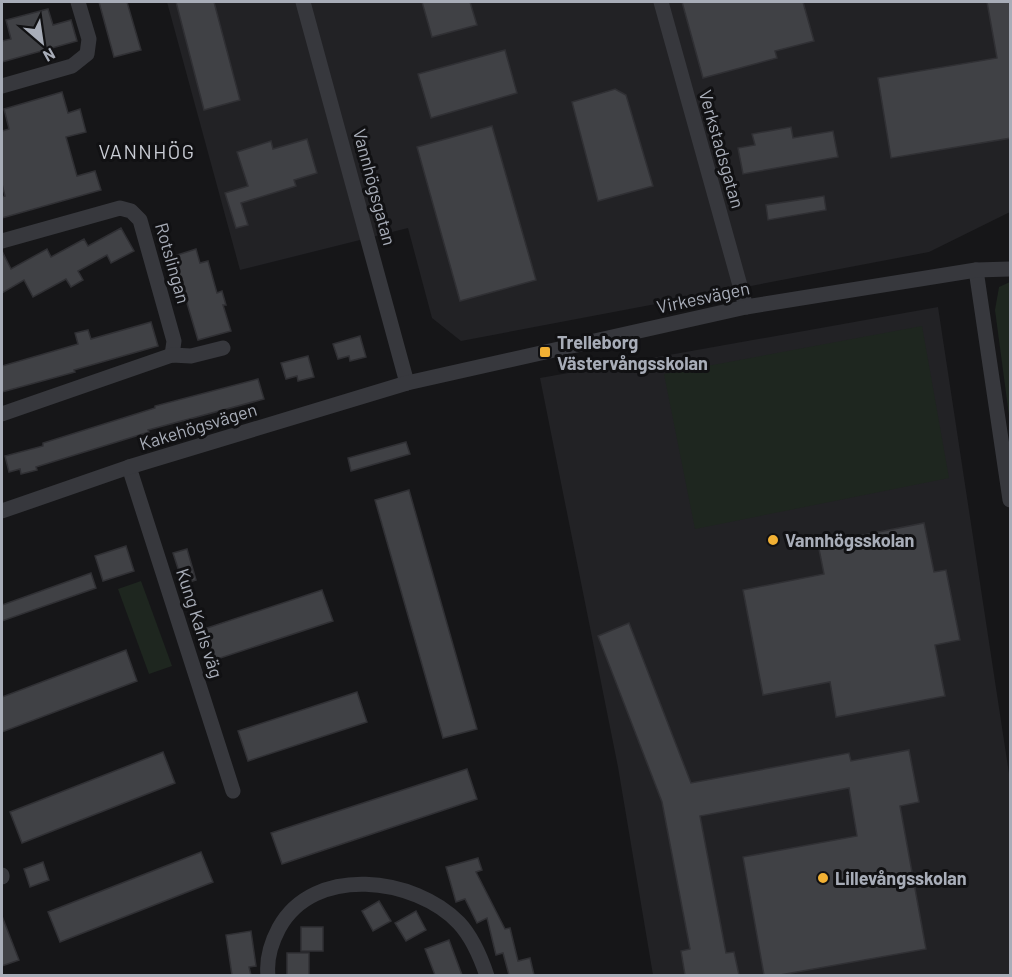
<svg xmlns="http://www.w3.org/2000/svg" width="1012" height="977" font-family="Barlow,sans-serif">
	<rect width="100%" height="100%" fill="#161618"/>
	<g fill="#222225">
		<polygon points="167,2 1010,2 1010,212 929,252 461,341 432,318 408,228 240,270"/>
		<polygon points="938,307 1010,780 1010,975 653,975 618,767 540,378"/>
	</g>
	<g fill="#1e261f">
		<polygon points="1010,282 1010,423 995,310 999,287"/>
		<polygon points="922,326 949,478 695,529 664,374"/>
		<polygon points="141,581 172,666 149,674 118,589"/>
	</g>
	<g fill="#404145" stroke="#303034" stroke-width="1.5">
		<polygon points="99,2 127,2 141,50 114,57"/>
		<polygon points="176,2 214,2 240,100 204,110"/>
		<polygon points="422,2 470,2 477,25 432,37"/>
		<polygon points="682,2 803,2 814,41 775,51 777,58 703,78"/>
		<polygon points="987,2 1011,2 1011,138 891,158 878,78 997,58"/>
		<polygon points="48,9 53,25 71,20 77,41 2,62 2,41 11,39 6,20"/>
		<polygon points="505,50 517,93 431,118 418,74"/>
		<polygon points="615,89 626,95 653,186 598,201 572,102"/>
		<polygon points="62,92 68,113 80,109 86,132 66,137 77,176 95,171 101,190 2,218 2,197 5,196 2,184 2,131 9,129 4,109"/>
		<polygon points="492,126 536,280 460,301 417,147"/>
		<polygon points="791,127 793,138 833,131 838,157 743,174 738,148 755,145 752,134"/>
		<polygon points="307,139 317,173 294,180 296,186 241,203 248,225 236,228 225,193 248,186 237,152 271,141 273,149"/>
		<polygon points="824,196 826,210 768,220 766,205"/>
		<polygon points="121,228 134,251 111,263 107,255 78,271 83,280 71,287 66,279 33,297 24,280 2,293 2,251 11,269 47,249 51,257 84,239 88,246"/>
		<polygon points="196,249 200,263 208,261 217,293 222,291 226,305 223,305 231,331 198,340 181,283 179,284 171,257"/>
		<polygon points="151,322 158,346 74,370 75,372 2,392 2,366 78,344 75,333 88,330 91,339"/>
		<polygon points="360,336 366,357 350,361 349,356 338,359 333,344"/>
		<polygon points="308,356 314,377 298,381 297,376 286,379 281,363"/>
		<polygon points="258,379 264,399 148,430 149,432 36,467 37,470 21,474 20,469 9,472 5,456 43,446 43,443 155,408 155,406"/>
		<polygon points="406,442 410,454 351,471 348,458"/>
		<polygon points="409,490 477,729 443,738 375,500"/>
		<polygon points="924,523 934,572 946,570 960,640 935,645 945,696 836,717 830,682 763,695 743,590 824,574 818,544"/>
		<polygon points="126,546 134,571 103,581 95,556"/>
		<polygon points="187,549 196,580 183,584 173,553"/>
		<polygon points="91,573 96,588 2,621 2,605"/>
		<polygon points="322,590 333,621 214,660 204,629"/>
		<polygon points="629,623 691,783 849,753 851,761 909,750 919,802 900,806 926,949 780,975 764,975 743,857 857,836 849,788 700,816 726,953 734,952 739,975 685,975 681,951 690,949 662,802 598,636"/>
		<polygon points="126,650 137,681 2,732 2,697"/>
		<polygon points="357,692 367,722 248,761 238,731"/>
		<polygon points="163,752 175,783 22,843 10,812"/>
		<polygon points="467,769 477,799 282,864 271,833"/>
		<polygon points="201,852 213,882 60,942 48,912"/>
		<polygon points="478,858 482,870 476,872 505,929 510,928 518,961 530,958 534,975 509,975 503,953 496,955 487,918 477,923 465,899 456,902 446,867"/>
		<polygon points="43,862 49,880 30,887 24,869"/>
		<polygon points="379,901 391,921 373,931 362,911"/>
		<polygon points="416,911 426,930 406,941 395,923"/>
		<polygon points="2,916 19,960 2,966"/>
		<rect x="301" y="927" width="22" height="24"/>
		<polygon points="251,931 256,966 249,967 251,975 232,975 226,935"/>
		<polygon points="449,940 462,975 435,975 425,949"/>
		<rect x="287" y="953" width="22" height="22"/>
	</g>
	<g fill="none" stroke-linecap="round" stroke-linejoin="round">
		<g stroke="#37383d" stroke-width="15">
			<polyline points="303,2 407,383"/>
			<polyline points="661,2 746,307"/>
			<polyline points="2,86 72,66 87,54 89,39 78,2"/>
			<polyline points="2,241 120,208 131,211 140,220 174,341 172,355"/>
			<polyline points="976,270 1010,500"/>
			<polyline points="2,414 172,355 191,356 223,348"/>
			<polyline points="129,467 233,791"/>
			<polyline points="2,511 129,467 407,383 746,307 976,270 1010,269"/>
			<polyline points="2,875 2,877"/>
			<path d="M 268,976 C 266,958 271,943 279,928 C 314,864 415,877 459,923 C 472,937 481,958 487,976"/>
		</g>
	</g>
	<g fill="#f2b134" stroke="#111113" stroke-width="2">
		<rect x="539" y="346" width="12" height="12" rx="3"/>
		<circle cx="773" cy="540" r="6"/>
		<circle cx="823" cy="878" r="6"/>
	</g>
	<g text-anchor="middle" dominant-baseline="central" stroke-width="6" stroke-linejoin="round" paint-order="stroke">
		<g font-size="18" fill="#a8adb8" stroke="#111113">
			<text transform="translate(722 149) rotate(74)">Verkstadsgatan</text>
			<text transform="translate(375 187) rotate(75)">Vannhögsgatan</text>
			<text transform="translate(173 263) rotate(74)">Rotslingan</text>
			<text transform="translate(703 297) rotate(-12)">Virkesvägen</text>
			<text transform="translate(198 426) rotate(-17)">Kakehögsvägen</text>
			<text transform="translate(200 623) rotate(72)">Kung Karls väg</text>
		</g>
		<g font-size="18" font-weight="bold" fill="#a8adb8" stroke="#111113" text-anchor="start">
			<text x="557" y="342">Trelleborg<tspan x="557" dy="21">Västervångsskolan</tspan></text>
			<text x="785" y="540">Vannhögsskolan</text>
			<text x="835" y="878">Lillevångsskolan</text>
		</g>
		<g font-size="20" letter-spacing="1.5" fill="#c9ccd4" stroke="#111113">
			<text x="147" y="151">VANNHÖG</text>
		</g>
	</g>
	<rect width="1012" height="977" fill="none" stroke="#a8adb8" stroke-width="6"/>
	<g transform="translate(42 42) rotate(151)" stroke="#111113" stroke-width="4.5" paint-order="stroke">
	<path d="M0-4.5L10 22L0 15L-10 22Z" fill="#a8adb8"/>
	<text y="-9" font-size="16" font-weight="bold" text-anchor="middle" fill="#a8adb8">N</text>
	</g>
</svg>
